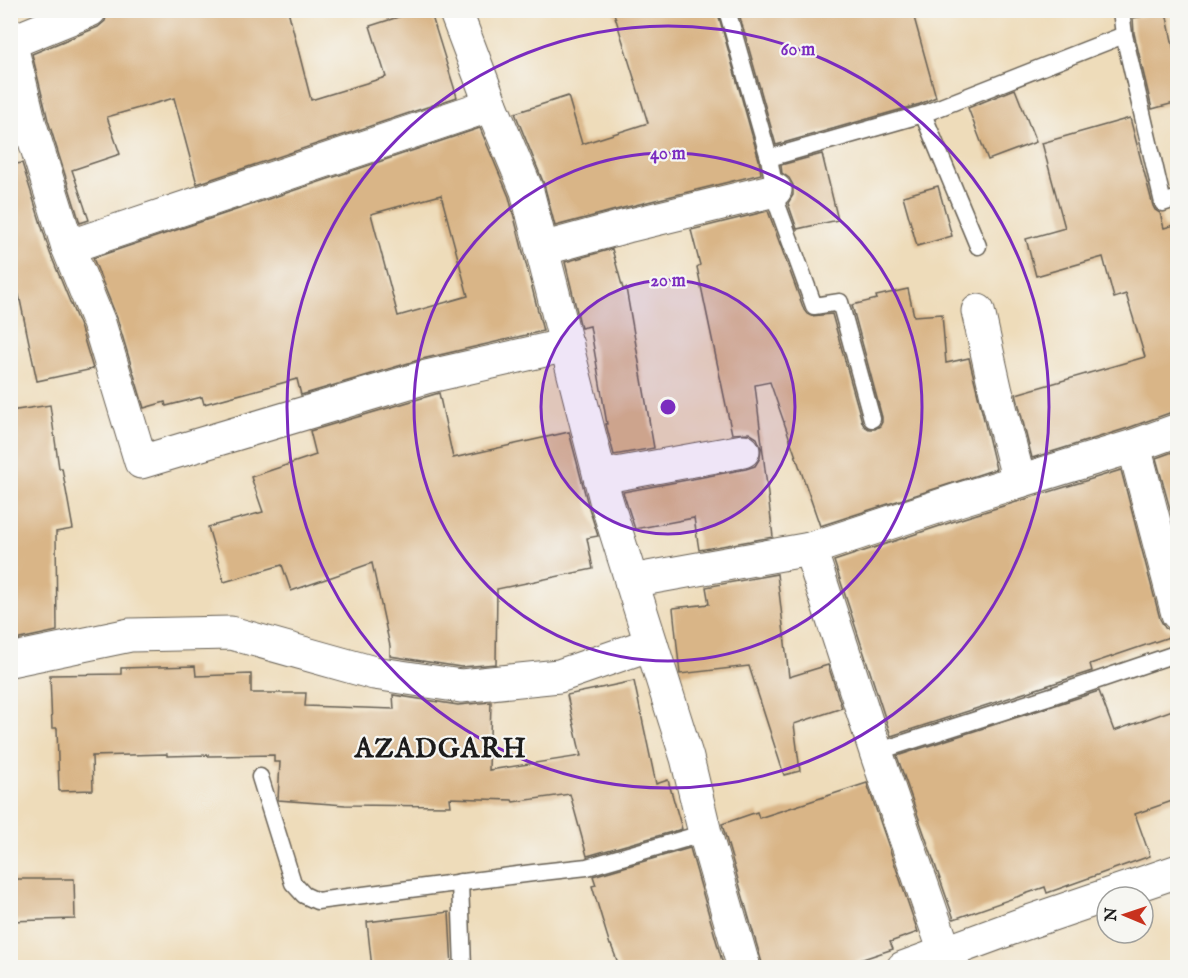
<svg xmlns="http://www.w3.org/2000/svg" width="1188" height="978" font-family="'IM FELL English',serif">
	<rect width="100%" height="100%" fill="#f6f6f2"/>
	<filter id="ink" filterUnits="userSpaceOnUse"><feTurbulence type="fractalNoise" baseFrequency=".0167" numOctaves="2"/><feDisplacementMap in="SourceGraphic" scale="12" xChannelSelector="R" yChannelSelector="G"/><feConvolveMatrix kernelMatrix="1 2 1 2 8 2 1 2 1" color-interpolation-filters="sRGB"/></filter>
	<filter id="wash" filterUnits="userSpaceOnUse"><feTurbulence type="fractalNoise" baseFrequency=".008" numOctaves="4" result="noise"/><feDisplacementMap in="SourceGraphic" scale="24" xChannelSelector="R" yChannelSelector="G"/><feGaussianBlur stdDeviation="1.35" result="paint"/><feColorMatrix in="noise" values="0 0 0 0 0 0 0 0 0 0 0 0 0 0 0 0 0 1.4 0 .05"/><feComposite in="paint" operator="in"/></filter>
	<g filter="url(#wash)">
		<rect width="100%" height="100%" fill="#eedcba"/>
		<g id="blocks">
			<g fill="#d9b587" fill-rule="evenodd">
				<polygon points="108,10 288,10 311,100 386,77 370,26 420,10 430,10 457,97 197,184 174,98 107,117 120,154 72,170 89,220 80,223 48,120 32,54 98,27 105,21"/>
				<polygon points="613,10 717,10 759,160 761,174 623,208 555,226 544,184 515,113 568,96 582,144 648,123"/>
				<polygon points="738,10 912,10 936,97 920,104 776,145"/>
				<polygon points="1166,12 1178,70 1178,102 1152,109 1134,33 1133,18"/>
				<polygon points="1015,89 1036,142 988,160 968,108"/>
				<polygon points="1130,118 1153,206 1155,210 1160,213 1164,228 1178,224 1178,412 1172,412 1128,428 1032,458 1016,394 1145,357 1126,294 1114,298 1103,257 1036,276 1026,239 1065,228 1042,143"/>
				<path d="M 480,128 L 509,197 L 543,331 L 422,359 L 301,395 L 297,379 L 204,404 L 202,397 L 166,406 L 165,402 L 144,408 L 117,318 L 93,258 ZM 441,195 L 468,296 L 398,316 L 371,214 Z"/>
				<polygon points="822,154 838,220 797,229 788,203 793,195 793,185 789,178 782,173 781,165"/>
				<polygon points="22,163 50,253 81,329 93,369 37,381 19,295 10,297 10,165"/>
				<polygon points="938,186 952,236 917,246 903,196"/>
				<polygon points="768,211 804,310 807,314 811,316 832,314 862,422 864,426 869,429 875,429 880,426 882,422 882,417 852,305 877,299 876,296 908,289 914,316 942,314 946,363 969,358 996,469 820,526 770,382 755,385 773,537 699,550 694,518 635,529 623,492 746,469 755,466 760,458 761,448 757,438 749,433 732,434 697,267 700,265 691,230"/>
				<polygon points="612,249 623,289 626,288 654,448 614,455 606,424 607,424 590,326 581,328 565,262"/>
				<polygon points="439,393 453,458 569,432 588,505 598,536 587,538 593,569 497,589 496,664 461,667 390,656 390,646 372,563 291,591 282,565 224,582 208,527 263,512 251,477 316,455 310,431"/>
				<polygon points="50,405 59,468 62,468 73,529 56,532 57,631 10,641 10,411"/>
				<polygon points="1178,450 1178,538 1156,458"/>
				<polygon points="1121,470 1160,619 1165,628 1173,632 1178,632 1178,634 1090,664 1092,671 891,736 834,561 964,518"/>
				<polygon points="777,574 789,677 828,665 842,708 794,724 800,771 784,775 749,666 680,674 673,608 709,604 706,587"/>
				<polygon points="195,666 196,676 251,674 251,693 306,693 305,706 394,709 393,695 458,705 491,702 489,770 581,756 567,695 634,681 656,784 668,780 682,829 587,856 570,794 513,802 512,800 450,798 451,806 345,805 278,800 280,762 274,762 274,755 208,756 208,755 167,756 167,754 92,756 93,790 59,791 57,728 52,728 50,675 121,674 121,668"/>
				<polygon points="1099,691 1114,731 1178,708 1178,799 1135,814 1150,856 1047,893 1045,887 954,919 897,756"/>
				<polygon points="867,783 918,932 890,942 893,949 836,968 762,968 762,963 722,824 757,812 759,818"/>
				<polygon points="690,848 724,968 620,968 611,945 610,945 592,886 596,885 593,876"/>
				<polygon points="10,879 74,879 75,919 10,921"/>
				<polygon points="449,912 452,968 372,968 367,922"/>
			</g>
		</g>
	</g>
	<g filter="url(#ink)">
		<use href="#blocks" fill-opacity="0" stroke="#665f53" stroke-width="1.5"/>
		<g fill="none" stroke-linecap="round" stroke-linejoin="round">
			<defs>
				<g id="lane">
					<polyline points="727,10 769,158 778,207 814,306 840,302 872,419"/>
					<polyline points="1121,10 1124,35 1163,203 1178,198"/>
					<polyline points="923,114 978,246"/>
					<polyline points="769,158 923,114 1124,35"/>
					<polyline points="876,752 1054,695 1178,653"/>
					<polyline points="260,777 293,883 304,895 317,901 533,873 587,867 705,833"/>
					<polyline points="460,882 463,968"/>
				</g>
				<g id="street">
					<polyline points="455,10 491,105 527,191 606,500 687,758 705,833 744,968"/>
					<polyline points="10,41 30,125 68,247 99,323 141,462 426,377 567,345"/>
					<polyline points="11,42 90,10"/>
					<polyline points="68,247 491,105"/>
					<polyline points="542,249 627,226 775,190"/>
					<polyline points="978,311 996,392 1019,481"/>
					<polyline points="1134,446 1178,614"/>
					<polyline points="600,477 743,451"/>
					<polyline points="810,549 876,752 945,952"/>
					<polyline points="631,581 810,549 958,500 1134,446 1178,430"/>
					<polyline points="10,660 130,635 231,633 374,673 461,686 559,676 651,644"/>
					<polyline points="903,968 1023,924 1178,871"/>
				</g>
			</defs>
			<use href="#lane" stroke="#665f53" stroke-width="19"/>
			<use href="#street" stroke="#665f53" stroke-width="35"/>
			<use href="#lane" stroke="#fff" stroke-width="16"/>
			<use href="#street" stroke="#fff" stroke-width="33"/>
		</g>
	</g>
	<circle cx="668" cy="407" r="127" fill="#7b2cbf" fill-opacity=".12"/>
	<g fill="none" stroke="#7b2cbf" stroke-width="3">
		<circle cx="668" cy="407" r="127"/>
		<circle cx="668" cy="407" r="254"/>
		<circle cx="668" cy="407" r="381"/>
	</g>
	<g text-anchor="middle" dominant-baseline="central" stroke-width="4.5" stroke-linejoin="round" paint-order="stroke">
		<g font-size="27" font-weight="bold" letter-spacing="1.5" fill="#1c1c1c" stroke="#f6f6f2">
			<text x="441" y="750">AZADGARH</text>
		</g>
	</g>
	<circle cx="668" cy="407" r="9" fill="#7b2cbf" stroke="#f6f6f2" stroke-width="3"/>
	<g font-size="18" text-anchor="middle" font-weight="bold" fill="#7b2cbf" stroke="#f6f6f2" stroke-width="4.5" stroke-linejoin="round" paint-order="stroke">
		<text x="798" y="55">60 m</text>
		<text x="668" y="159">40 m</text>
		<text x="668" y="286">20 m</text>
	</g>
	<rect width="1188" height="978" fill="none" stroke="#f6f6f2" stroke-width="36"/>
	<g transform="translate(1125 915) rotate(272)"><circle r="28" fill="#f6f6f2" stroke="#9f9f9c" stroke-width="1.5"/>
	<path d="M0-4.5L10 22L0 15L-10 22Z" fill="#c8321e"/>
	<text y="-9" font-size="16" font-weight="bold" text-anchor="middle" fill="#1c1c1c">N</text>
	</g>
</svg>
